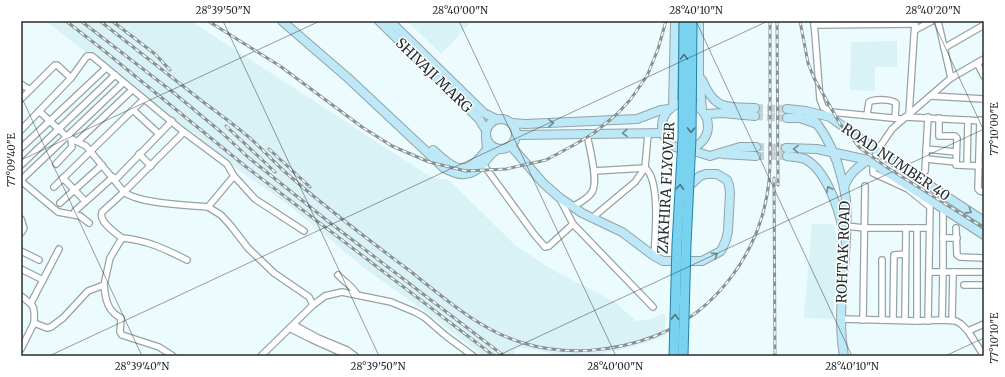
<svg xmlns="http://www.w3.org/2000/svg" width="1005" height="377" font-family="Merriweather,serif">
	<rect width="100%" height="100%" fill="#ecfcfe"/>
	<g fill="#d9f2f5">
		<polygon points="46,21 191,21 431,177 449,180 515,245 551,269 615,302 636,321 652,319 665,313 665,336 633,347 594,355 568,356 518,347 513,354 515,356 483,356 429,314 364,268 290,206 236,168 162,109 98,62"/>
		<polygon points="407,21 472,21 441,54"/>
		<polygon points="897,41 897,67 875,67 875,91 850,90 851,42"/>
		<polygon points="812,224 833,224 838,241 833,319 804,318"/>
	</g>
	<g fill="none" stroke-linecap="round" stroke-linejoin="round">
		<g stroke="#c4d2d4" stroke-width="8" stroke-dasharray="8 4" stroke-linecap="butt">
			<polyline points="755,108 787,109"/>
			<polyline points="755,116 787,118"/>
			<polyline points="756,147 786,148"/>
			<polyline points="756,156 787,156"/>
		</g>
		<defs>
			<g id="street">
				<polyline points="814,21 820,99 823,107 831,112 902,119"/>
				<polyline points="814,25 915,24"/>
				<polyline points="915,30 932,21"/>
				<polyline points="944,48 984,25"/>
				<polyline points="977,63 984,76"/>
				<polyline points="951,78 984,59"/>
				<polyline points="21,84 30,90 55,65 57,65 71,78"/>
				<polyline points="931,96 984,99"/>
				<polyline points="21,99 30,90"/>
				<polyline points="133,110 159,134"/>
				<path d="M 39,111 L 66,136 L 86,146 L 124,192 C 140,204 187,205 208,207 L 221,215 L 231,226 L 248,248 L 274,273 L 309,297 L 313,305"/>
				<polyline points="909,114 915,21"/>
				<path d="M 867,115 L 869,102 C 875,99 891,99 896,103 L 895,118"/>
				<polyline points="905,117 984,121"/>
				<polyline points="939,118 939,136 955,136 957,138 956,165 979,166"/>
				<polyline points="980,120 978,189 980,191 984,192"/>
				<polyline points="21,130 71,78 87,56 92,56 184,132 227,164 234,176 255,199 304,231"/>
				<polyline points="78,141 132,90"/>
				<polyline points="21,148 106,68"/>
				<polyline points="926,149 956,152"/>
				<polyline points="139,154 151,166"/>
				<polyline points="926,159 956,162"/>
				<polyline points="56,164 72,147 71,139"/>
				<polyline points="483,164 534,234 545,247 549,246 573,224"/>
				<polyline points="21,165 115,75"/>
				<polyline points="967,165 968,120"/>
				<path d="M 594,171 L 645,168 C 661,180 655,238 654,256"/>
				<polyline points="925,171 928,117"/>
				<polyline points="63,178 85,201"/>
				<polyline points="21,180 123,83"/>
				<polyline points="115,180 172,121"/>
				<polyline points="21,181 58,212 80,216 89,223"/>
				<polyline points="54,187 144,99"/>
				<polyline points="560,199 573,224 653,307"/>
				<polyline points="60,203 102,165"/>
				<polyline points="208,207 234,176"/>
				<path d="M 572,207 C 579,203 588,199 592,192 C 599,181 589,147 587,134"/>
				<polyline points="75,211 113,177"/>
				<polyline points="592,218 635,182 645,168 648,134"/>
				<polyline points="21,219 24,228 21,233"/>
				<polyline points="846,226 864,228 929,228"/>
				<polyline points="917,228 917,321"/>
				<polyline points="956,228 957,255 960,257 984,258"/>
				<path d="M 122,238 C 115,233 98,221 102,212 L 124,192 L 184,132"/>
				<polyline points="943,238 957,238"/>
				<polyline points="21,251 39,260"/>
				<polyline points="882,260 882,320"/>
				<polyline points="21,269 43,280"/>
				<polyline points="930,272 984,272"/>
				<path d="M 338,275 C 343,281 355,288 357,295"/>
				<path d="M 104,285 L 110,258 L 122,238 C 147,240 165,249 187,260"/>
				<polyline points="964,285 984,285"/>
				<path d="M 21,296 C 35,306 35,307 34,323"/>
				<polyline points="31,303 59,249"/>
				<polyline points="841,319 917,321 942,320 956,321 961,324 968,331 984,356"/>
				<polyline points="863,320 865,186"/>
				<polyline points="893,320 894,255 905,254"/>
				<polyline points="905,320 906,228"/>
				<polyline points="942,320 943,272 943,209"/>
				<polyline points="952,320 953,272"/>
				<polyline points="928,321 930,207 908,189 873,173 873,164 877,151 892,129 951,78 938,21"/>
				<polyline points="294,325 318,338 347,350 355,356"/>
				<polyline points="291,329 311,339 349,356"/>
				<polyline points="968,331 984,324"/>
				<path d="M 21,349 L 34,323 L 47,328 L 51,327 L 63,318 L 88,291 L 104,285 C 105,294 106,305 113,312 C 115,315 118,316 121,318 L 120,332 L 122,335 L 159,347 L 173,356"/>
				<polyline points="261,356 313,305 325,296 342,292 391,302 415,312 424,317 446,336 473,356"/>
			</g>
			<g id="secondary">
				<path d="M 282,21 L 348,78 L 444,168 C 459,176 470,178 483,164 C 488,158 491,153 498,149"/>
				<polyline points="379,21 479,119 486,130"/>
				<polyline points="390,21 484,113 496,119"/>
				<polyline points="699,21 699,73 702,110"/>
				<path d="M 702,80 C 715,110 725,107 755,108"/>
				<circle cx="685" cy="126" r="23"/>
				<polyline points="673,106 675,21"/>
				<polyline points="787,109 806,111 830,117 883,155 984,221"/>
				<path d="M 806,111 C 821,126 830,142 837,162 C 841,175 845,188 846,201 C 850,252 835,305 844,356"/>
				<polyline points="706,116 707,114 722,113 755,116"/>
				<polyline points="787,118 800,118 817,124"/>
				<circle cx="501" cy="134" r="15"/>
				<polyline points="512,123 525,124 637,119 661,110 670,109"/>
				<polyline points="517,135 664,133"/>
				<polyline points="511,146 543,183 560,198 582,213 622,232 654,256 663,261 702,261 721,251 726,240 728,231 730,193 729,185 727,180 717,174 706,174 700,176 689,186"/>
				<polyline points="786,148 817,149 868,160 984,235"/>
				<polyline points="687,149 710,156 740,147 756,147"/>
				<path d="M 433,150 C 456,171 466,178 487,149 L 486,138"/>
				<polyline points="723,154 756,156"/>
				<path d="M 787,156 C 793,157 799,157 805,159 C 826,170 838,207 843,229"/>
				<path d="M 844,188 C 848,174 857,168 868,160"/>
			</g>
		</defs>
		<use href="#street" stroke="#95a3a5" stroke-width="8"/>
		<use href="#secondary" stroke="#95a3a5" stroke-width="10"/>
		<use href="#street" stroke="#fff" stroke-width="5.5"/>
		<use href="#secondary" stroke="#bde8f8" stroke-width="8"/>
		<defs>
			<g id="rail">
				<polyline points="66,21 102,49 245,166 494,356"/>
				<polyline points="81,21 174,93 221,132 249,158 329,222 504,356"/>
				<path d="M 100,21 C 134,48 168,74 202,101 C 218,113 235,125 251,139 C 265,151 277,166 292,178 C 330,211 370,241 410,271 C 444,298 480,330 523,343 C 566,356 613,352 655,336 C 718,311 762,249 769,181 C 771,161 770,140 770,119 C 770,87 770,54 770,21"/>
				<polyline points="112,21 155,54 170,70"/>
				<polyline points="208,21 280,66 362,127 392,146 429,162 466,171 506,169 546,160 574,145 594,133 617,114 630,100 647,76 658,49 666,21"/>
				<polyline points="777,21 778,185"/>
				<polyline points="800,21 808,63 814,78 840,124 860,148 888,168 984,228"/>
				<polyline points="226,126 275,172"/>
				<polyline points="269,149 310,187"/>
				<polyline points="774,178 775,356"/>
			</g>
		</defs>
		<use href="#rail" stroke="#879294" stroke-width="3"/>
		<use href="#rail" stroke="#fff" stroke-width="1.5" stroke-dasharray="4.5" stroke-linecap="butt"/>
		<defs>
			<g id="primary-bridge">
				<polyline points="674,356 677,244 683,138 684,21"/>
				<polyline points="683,356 686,245 691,139 692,21"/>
			</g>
		</defs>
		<use href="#primary-bridge" stroke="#2384a7" stroke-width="11" stroke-linecap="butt"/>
		<use href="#primary-bridge" stroke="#7ad2f1" stroke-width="9"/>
	</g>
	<defs><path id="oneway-chevron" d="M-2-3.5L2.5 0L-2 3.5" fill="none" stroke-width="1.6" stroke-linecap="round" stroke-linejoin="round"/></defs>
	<g stroke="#4c7785">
		<use href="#oneway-chevron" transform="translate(684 57) rotate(-89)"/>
		<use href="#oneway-chevron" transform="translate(691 130) rotate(91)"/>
		<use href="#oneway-chevron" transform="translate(680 187) rotate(-87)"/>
		<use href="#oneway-chevron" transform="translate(675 317) rotate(-88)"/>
	</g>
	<g stroke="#728a92">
		<use href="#oneway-chevron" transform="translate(551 123) rotate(-2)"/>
		<use href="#oneway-chevron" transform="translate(625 133) rotate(179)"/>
		<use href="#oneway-chevron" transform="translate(796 149) rotate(-178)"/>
		<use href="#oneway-chevron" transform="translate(829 189) rotate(-117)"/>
		<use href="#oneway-chevron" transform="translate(969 211) rotate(33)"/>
		<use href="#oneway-chevron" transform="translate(715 255) rotate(-32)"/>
	</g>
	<path fill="none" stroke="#262c2d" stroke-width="1" stroke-opacity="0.45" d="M 223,21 L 379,356M 459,21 L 616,356M 696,21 L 852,356M 933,21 L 984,131M 21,96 L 142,356M 21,160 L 320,21M 49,356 L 768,21M 497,356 L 984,129M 945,356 L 984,338"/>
	<g text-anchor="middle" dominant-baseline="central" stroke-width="3" stroke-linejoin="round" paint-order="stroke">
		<g font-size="14" fill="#262c2d" stroke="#fff">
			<text transform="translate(434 75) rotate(44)">SHIVAJI MARG</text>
			<text transform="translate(896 162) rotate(34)">ROAD NUMBER 40</text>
			<text transform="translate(666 188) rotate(-87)">ZAKHIRA FLYOVER</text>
			<text transform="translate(843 252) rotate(-88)">ROHTAK ROAD</text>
		</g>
	</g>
	<rect width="1005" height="377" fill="none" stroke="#ffffff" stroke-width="44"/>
	<rect x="22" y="22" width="961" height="333" fill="none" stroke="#262c2d" stroke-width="1.5"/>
	<g font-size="10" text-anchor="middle" fill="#262c2d">
		<text x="223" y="14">28°39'50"N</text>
		<text x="460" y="14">28°40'00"N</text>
		<text x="696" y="14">28°40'10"N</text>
		<text x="933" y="14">28°40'20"N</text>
		<text transform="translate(994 129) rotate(-90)" y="4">77°10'00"E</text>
		<text transform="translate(11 160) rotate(-90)" y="4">77°09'40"E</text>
		<text transform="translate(994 338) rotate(-90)" y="4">77°10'10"E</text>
		<text x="142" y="370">28°39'40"N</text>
		<text x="378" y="370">28°39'50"N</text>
		<text x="615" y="370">28°40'00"N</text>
		<text x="852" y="370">28°40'10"N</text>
	</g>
</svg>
